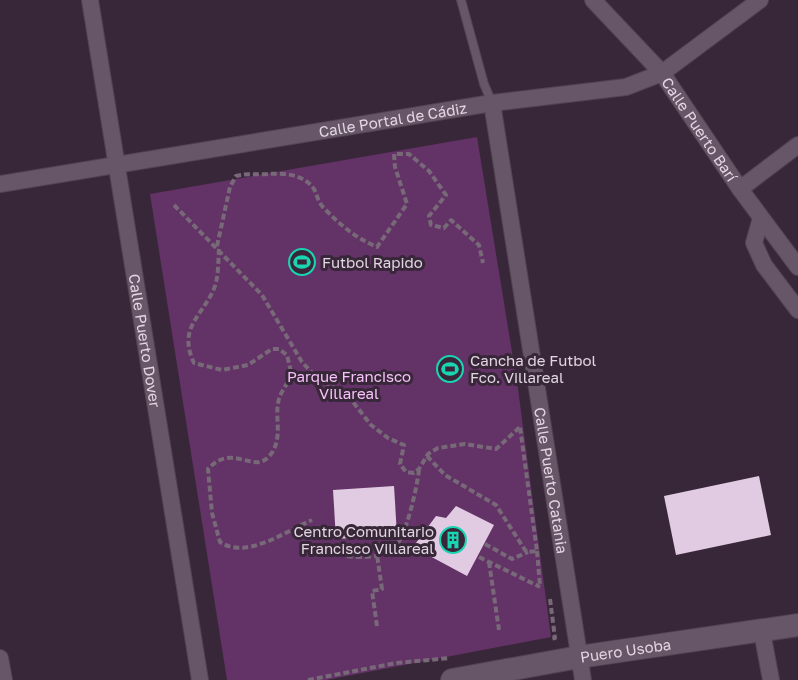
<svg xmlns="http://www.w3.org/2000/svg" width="798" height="680" font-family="'Golos Text',sans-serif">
	<rect width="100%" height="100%" fill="#382739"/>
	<polygon fill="#633266" points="477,137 518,389 551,637 326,680 227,680 150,194"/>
	<g fill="#e1cbe2">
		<polygon points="759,476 771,535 676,555 664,496"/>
		<polygon points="394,486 397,535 336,539 333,490"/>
		<polygon points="456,506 494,525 467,576 413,547 436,516 446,518"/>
	</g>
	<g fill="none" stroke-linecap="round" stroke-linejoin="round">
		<defs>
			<polyline id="lane" points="461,0 484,84 492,103"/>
			<g id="street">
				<path id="s1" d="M 90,0 L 200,680"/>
				<path id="s2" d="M 593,0 L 662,73 L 740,189 L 798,267"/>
				<path id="s3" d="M 492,103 L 583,680"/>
				<path id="s4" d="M 0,184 L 492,103 L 626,87 L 662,73 L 760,0"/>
				<polyline points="740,189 798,145"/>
				<polyline points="761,218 754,243 764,265 798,310"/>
				<polyline points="762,632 771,680"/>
				<polyline points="0,658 4,680"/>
			</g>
			<g id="secondary">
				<path id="s5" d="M 452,680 L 579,657 L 798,625"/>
			</g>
		</defs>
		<use href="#lane" stroke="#514352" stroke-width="10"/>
		<use href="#street" stroke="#514352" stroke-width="18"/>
		<use href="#secondary" stroke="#514352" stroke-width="24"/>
		<g stroke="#786978" stroke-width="4" stroke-dasharray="6 3" stroke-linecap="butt">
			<polyline points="174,205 262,295 302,362 315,376 349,397 371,425 388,438 404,445 400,464 406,472 414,473 419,469 428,454 438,448 465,444 496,449 520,427"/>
			<path d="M 217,246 L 230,187 L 236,176 C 248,173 256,175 268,174 C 284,173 304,174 314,189 C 317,195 318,201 322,206 C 339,224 354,237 377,247 L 407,204 L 395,167 L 394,154 L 409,154 L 429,171 L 446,195 L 429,216 L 431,225 L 444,228 L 451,220 L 479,245 L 483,263"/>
			<path d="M 219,249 C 218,263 219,278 213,291 C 200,318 178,329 194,363 L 222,370 L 248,365 L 272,349 L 279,349 L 287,355 L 292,376 C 288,382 283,389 280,396 C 273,413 283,433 273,451 C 256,480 235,440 208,469 L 212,513 L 220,542 C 247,560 286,531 312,520"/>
			<polyline points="427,456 445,475 496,505 525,550 528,552 537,551 520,427"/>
			<polyline points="485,544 512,559 528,552"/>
			<polyline points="537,551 540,586"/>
			<path d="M 347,556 C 361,558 381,558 393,549 C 406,539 417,487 419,470"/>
			<polyline points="479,557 540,587"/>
			<polyline points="489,562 499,630"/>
			<polyline points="550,599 555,638 551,639"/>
			<polyline points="377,626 372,591 382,589 377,555"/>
			<polyline points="308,680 396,663 450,658"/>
		</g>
		<use href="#lane" stroke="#675568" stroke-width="8"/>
		<use href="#street" stroke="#675568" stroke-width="16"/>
		<use href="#secondary" stroke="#675568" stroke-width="22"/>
	</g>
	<defs>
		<symbol id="stadium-ring" viewBox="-11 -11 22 22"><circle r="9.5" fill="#382739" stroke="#19d5b2" stroke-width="1.5"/><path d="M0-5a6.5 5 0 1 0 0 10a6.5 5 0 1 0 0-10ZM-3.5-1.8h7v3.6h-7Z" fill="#19d5b2"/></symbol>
		<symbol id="building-ring" viewBox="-11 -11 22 22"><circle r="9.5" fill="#382739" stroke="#19d5b2" stroke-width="1.5"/><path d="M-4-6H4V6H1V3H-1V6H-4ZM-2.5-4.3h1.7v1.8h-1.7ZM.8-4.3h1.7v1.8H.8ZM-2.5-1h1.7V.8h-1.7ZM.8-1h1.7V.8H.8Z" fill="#19d5b2"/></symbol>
	</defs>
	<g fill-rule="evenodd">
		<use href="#stadium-ring" x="287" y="247" width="30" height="30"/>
		<use href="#stadium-ring" x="435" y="354" width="30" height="30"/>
		<use href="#building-ring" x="438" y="525" width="30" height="30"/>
	</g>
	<g text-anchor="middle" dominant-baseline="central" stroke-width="6" stroke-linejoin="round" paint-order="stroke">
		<g font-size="15" fill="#e1d6e1" stroke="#382739">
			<text stroke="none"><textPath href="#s4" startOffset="398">Calle Portal de Cádiz</textPath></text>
			<text stroke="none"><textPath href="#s2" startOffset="168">Calle Puerto Barí</textPath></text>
			<text stroke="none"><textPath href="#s1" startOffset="345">Calle Puerto Dover</textPath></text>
			<text stroke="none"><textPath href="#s3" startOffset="382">Calle Puerto Catania</textPath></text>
			<text stroke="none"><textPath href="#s5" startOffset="176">Puero Usoba</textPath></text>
		</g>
		<g font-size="15" fill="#e1d6e1" stroke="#382739" text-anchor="start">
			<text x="322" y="262">Futbol Rapido</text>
			<text x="470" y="360">Cancha de Futbol<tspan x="470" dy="17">Fco. Villareal</tspan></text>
			<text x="434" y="531" text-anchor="end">Centro Comunitario<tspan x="434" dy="17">Francisco Villareal</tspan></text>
		</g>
		<g font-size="15" fill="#f6c2f9" stroke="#382739">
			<text x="349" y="376">Parque Francisco<tspan x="349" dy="17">Villareal</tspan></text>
		</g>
	</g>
</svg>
